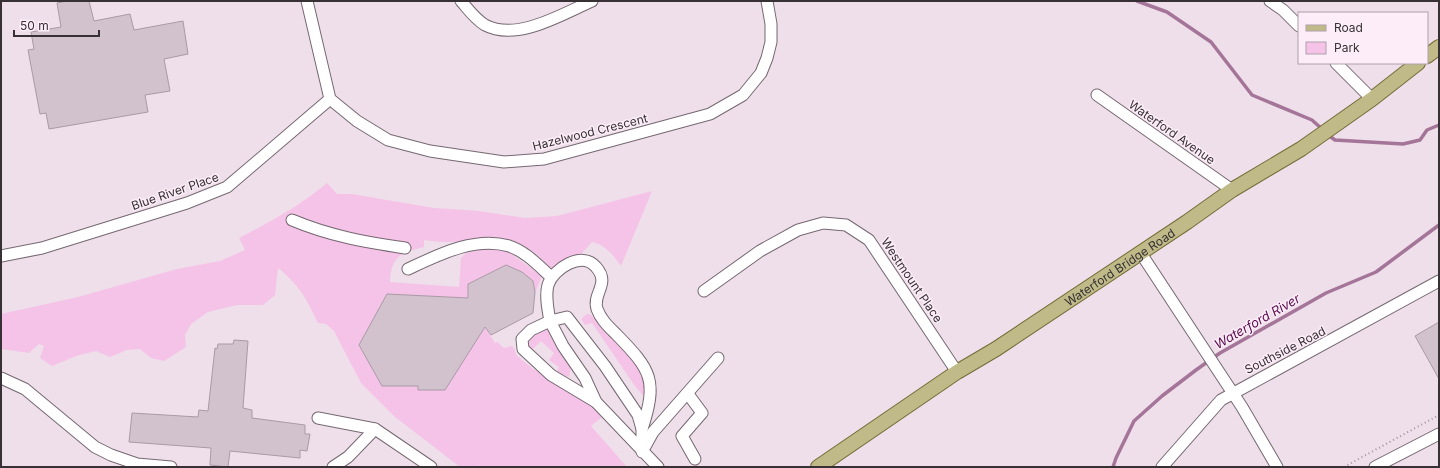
<svg xmlns="http://www.w3.org/2000/svg" width="1440" height="468" font-family="Inter,sans-serif">
	<rect width="100%" height="100%" fill="#efdfea"/>
	<g fill="#f5c3e7" fill-rule="evenodd">
		<path d="M 327,183 L 337,194 L 352,194 L 434,208 L 479,211 L 525,218 L 557,216 L 652,191 L 621,266 C 613,255 606,245 592,242 L 582,253 L 560,262 L 551,269 C 536,251 514,236 489,237 C 481,238 473,240 465,241 C 451,243 437,242 424,240 L 424,247 C 401,253 391,256 390,282 L 459,287 L 461,258 L 466,253 L 489,248 L 506,250 L 542,276 L 535,293 L 533,281 L 522,272 L 506,265 L 468,284 L 468,298 L 387,294 L 359,345 L 382,386 L 418,386 L 419,390 L 445,390 L 485,327 L 495,343 L 497,342 L 504,348 L 512,346 L 515,350 L 516,355 L 533,369 L 578,392 L 602,417 L 591,426 L 627,467 L 481,467 L 478,465 L 478,467 L 460,467 L 395,417 L 361,383 L 334,331 L 326,324 L 318,323 C 306,298 300,286 278,268 L 275,295 L 263,305 L 237,305 L 208,312 L 191,324 L 185,335 L 186,347 L 164,361 L 151,358 L 140,349 L 127,350 L 110,357 L 96,351 L 76,356 L 52,366 L 40,358 L 44,346 L 39,344 L 29,353 L 1,349 L 1,314 L 78,297 L 177,269 L 220,261 L 245,250 L 239,238 C 270,222 300,206 327,183 ZM 291,217 L 364,238 L 288,224 Z"/>
		<polygon points="587,314 591,315 636,361 646,383 645,398 635,386 592,323 585,325 581,319"/>
		<polygon points="545,328 549,329 571,367 569,377 561,374 559,375 557,372 559,367 549,360 554,353 541,341 533,349 529,346 529,341 540,329"/>
	</g>
	<g fill="none" stroke-linecap="round" stroke-linejoin="round">
		<g stroke="#a47598" stroke-width="3.5">
			<polyline points="1137,1 1167,12 1211,42 1252,95 1312,120 1322,129"/>
			<polyline points="1328,135 1335,140 1403,144 1420,140 1427,130 1439,125"/>
			<polyline points="1113,467 1116,458 1134,421 1162,396 1196,370 1220,353 1326,293 1376,272 1439,225"/>
		</g>
	</g>
	<g fill="#d1c2cd" stroke="#a99aa5">
		<polygon points="67,1 89,1 94,21 130,14 134,30 183,21 188,54 164,59 170,91 145,95 148,112 49,129 46,113 40,114 28,50 34,49 31,32 61,27 57,3"/>
		<polygon points="506,265 522,272 533,281 535,292 533,313 491,335 485,327 445,390 418,390 418,386 382,386 359,345 387,294 468,298 468,284"/>
		<polygon points="1439,322 1439,379 1415,336"/>
		<polygon points="234,340 248,341 243,408 252,410 252,418 305,425 305,434 310,434 307,451 300,450 300,458 230,451 228,467 210,465 211,448 129,442 132,413 198,417 199,410 208,411 215,348 217,349 218,344 233,344"/>
	</g>
	<g fill="none" stroke-linecap="round" stroke-linejoin="round">
		<defs>
			<g id="minor">
				<polyline points="307,1 330,99 357,121 388,140 430,151 504,162 544,159 710,114 743,95 761,73 767,58 771,42 771,24 767,1"/>
				<path d="M 461,1 C 468,9 475,19 485,25 C 517,42 562,14 592,1"/>
				<polyline points="1270,1 1283,10 1299,26"/>
				<polyline points="1336,63 1372,99"/>
				<polyline points="1097,95 1232,190"/>
				<path d="M 292,220 C 330,236 365,242 405,248"/>
				<polyline points="1140,252 1242,407 1277,467"/>
				<polyline points="1,256 42,248 187,203 227,187 330,99"/>
				<path d="M 408,269 C 438,255 475,236 509,246 C 525,251 539,266 551,277"/>
				<polyline points="704,291 760,251 798,230 823,223 846,225 869,240 957,372"/>
				<polyline points="1,378 25,389 95,447 111,455 137,464 171,467"/>
				<polyline points="688,394 702,413 682,436 695,459"/>
				<path d="M 596,402 L 551,375 L 523,349 L 522,339 L 531,330 L 550,321 C 548,310 545,296 548,285 C 553,269 582,250 596,267 C 611,284 592,293 597,309 C 601,320 609,327 617,335 C 651,370 658,380 642,429"/>
				<polyline points="318,418 375,429 431,467"/>
				<polyline points="643,450 653,432 718,358"/>
				<polyline points="642,452 642,429 638,415 605,366 567,317 550,321 563,346 585,378 596,402 658,467"/>
				<polyline points="333,467 348,457 375,429"/>
				<polyline points="1162,467 1221,400 1439,281"/>
				<polyline points="1375,467 1439,434"/>
			</g>
			<g id="major">
				<polyline points="1427,56 1439,47"/>
				<path id="s1" d="M 818,467 L 957,372 L 996,349 L 1187,222 L 1232,190 L 1301,149 L 1372,99 L 1418,63"/>
			</g>
		</defs>
		<use href="#minor" stroke="#756871" stroke-width="13"/>
		<use href="#major" stroke="#746c37" stroke-width="16"/>
		<polyline stroke="#9f939b" stroke-width="2" stroke-dasharray="1 3" stroke-linecap="butt" points="1344,467 1439,415"/>
		<use href="#minor" stroke="#fff" stroke-width="11"/>
		<use href="#major" stroke="#bfba88" stroke-width="14"/>
	</g>
	<g text-anchor="middle" dominant-baseline="central" stroke-width="3" stroke-linejoin="round" paint-order="stroke">
		<g font-size="12" fill="#373135" stroke="#fcedf8">
			<text transform="translate(590 132) rotate(-14)">Hazelwood Crescent</text>
			<text transform="translate(1172 132) rotate(35)">Waterford Avenue</text>
			<text transform="translate(175 191) rotate(-19)">Blue River Place</text>
			<text stroke="none"><textPath href="#s1" startOffset="362">Waterford Bridge Road</textPath></text>
			<text transform="translate(912 280) rotate(56)">Westmount Place</text>
			<text transform="translate(1285 350) rotate(-27)">Southside Road</text>
		</g>
		<g font-size="13" font-style="italic" fill="#5c0f4f" stroke="#fcedf8">
			<text transform="translate(1257 321) rotate(-30)">Waterford River</text>
		</g>
	</g>
	<rect width="1440" height="468" fill="none" stroke="#373135" stroke-width="4"/>
	<rect x="1298" y="12" width="130" height="52" fill="#fcedf8" stroke="#ada2aa"/>
	<rect x="1306" y="25" width="20" height="6" fill="#bfba88" stroke="#ada2aa"/>
	<text x="1334" y="32" font-size="12" fill="#373135">Road</text>
	<rect x="1306" y="42" width="20" height="12" fill="#f5c3e7" stroke="#ada2aa"/>
	<text x="1334" y="52" font-size="12" fill="#373135">Park</text>
	<path d="M14 30v6h85v-6" fill="none" stroke="#373135" stroke-width="2"/>
	<text x="20" y="30" font-size="12" fill="#373135" stroke="#fcedf8" stroke-width="3" paint-order="stroke">50 m</text>
</svg>
